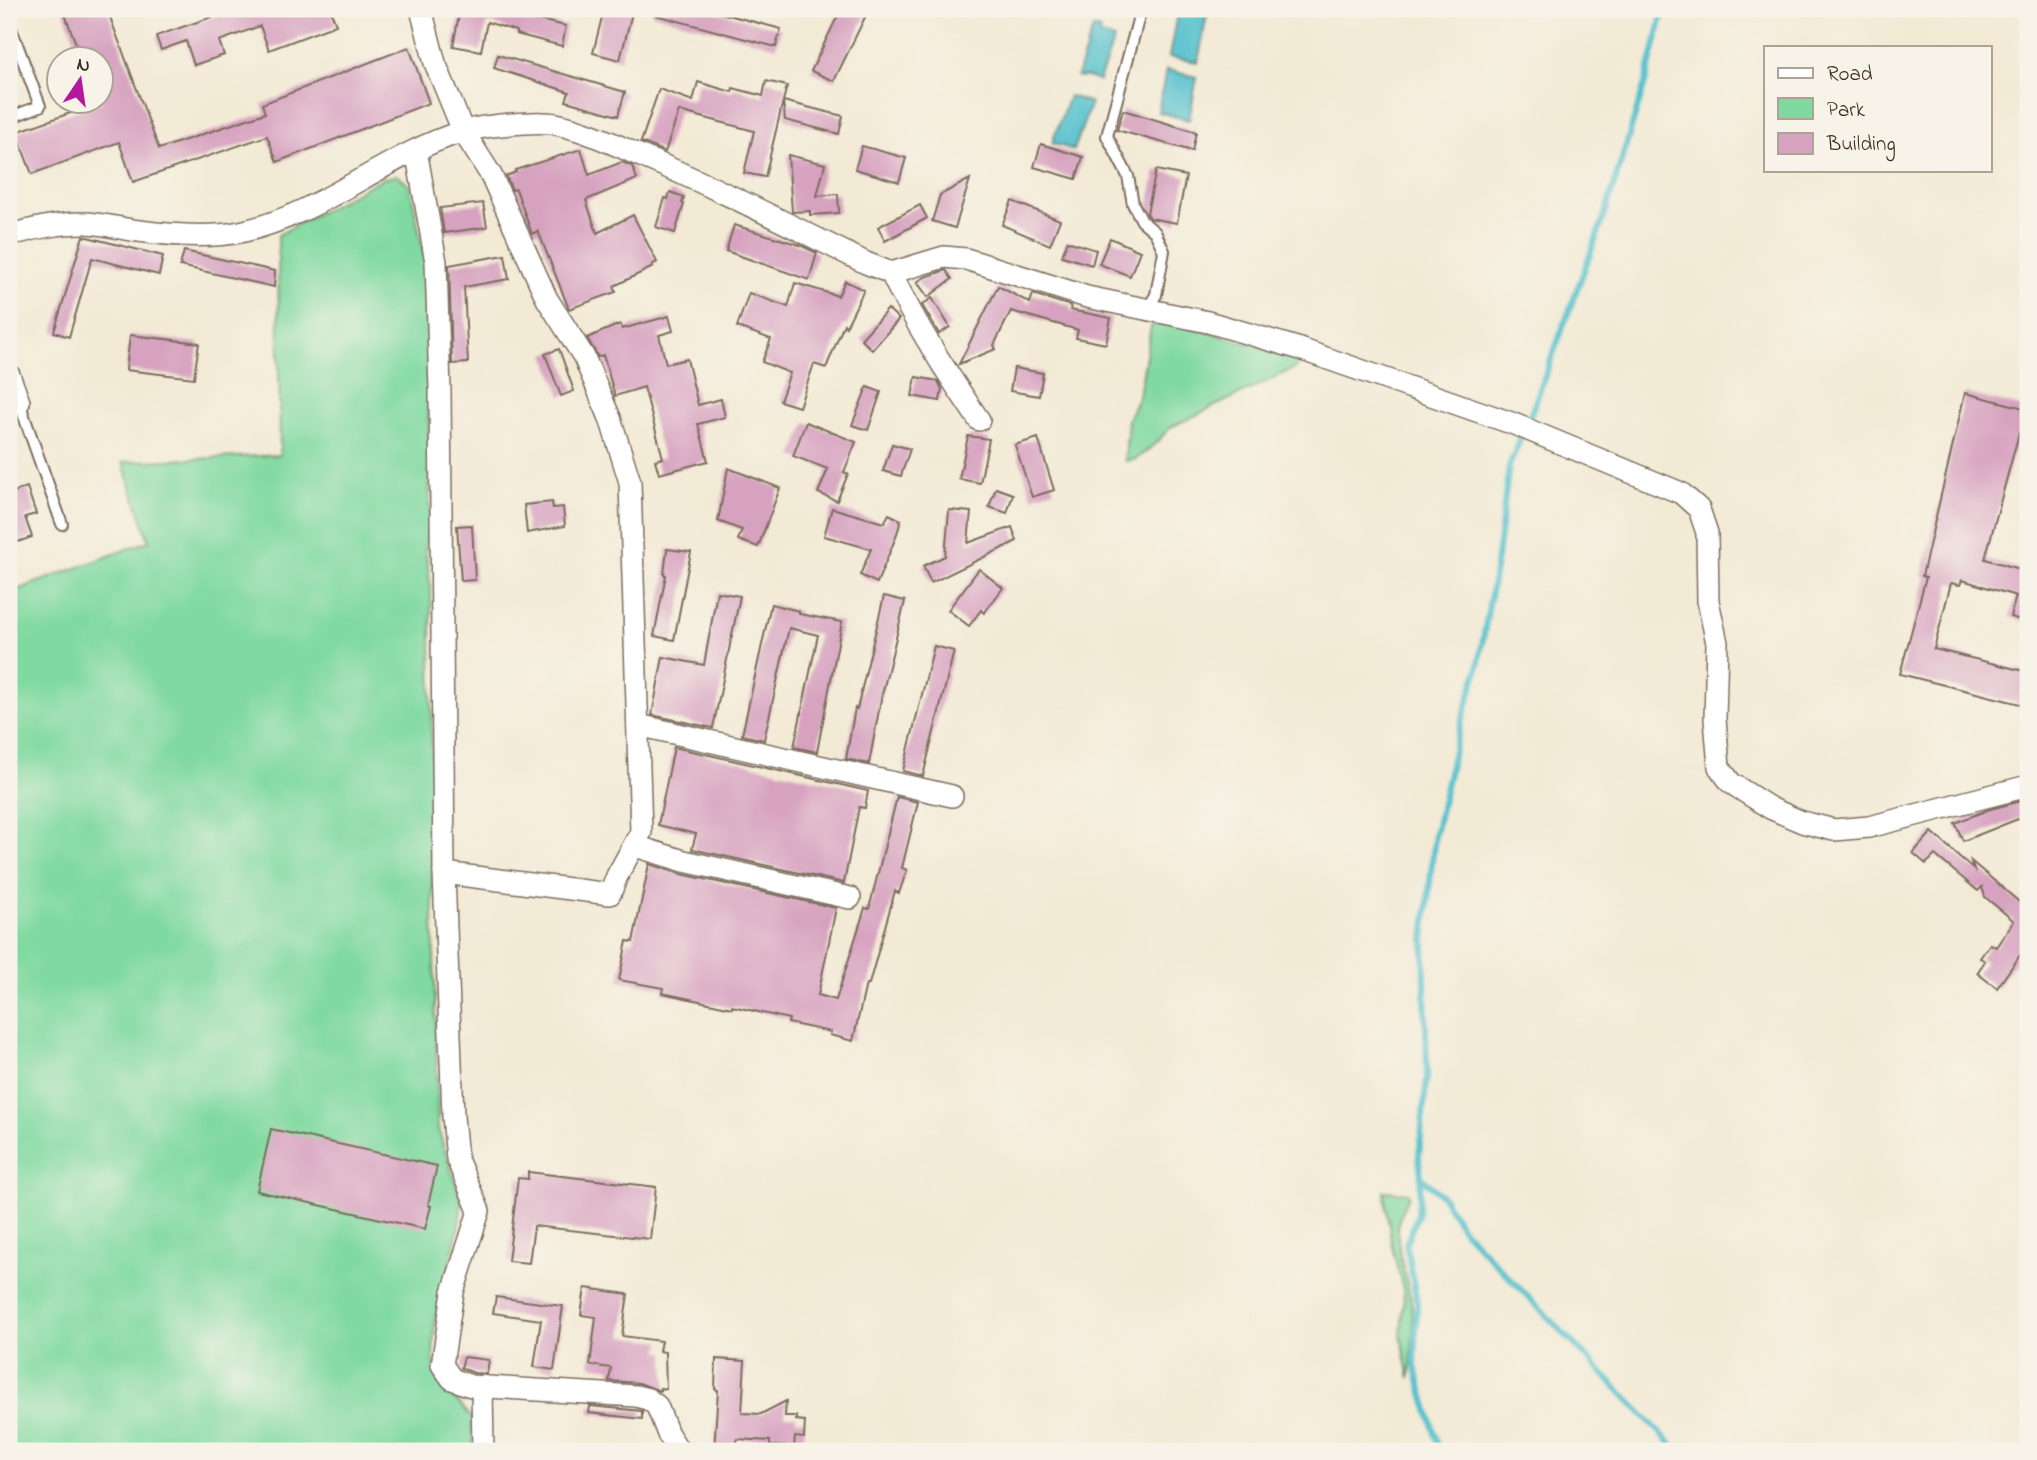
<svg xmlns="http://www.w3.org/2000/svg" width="2037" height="1460" font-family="'Indie Flower',sans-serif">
	<rect width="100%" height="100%" fill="#f7f3e8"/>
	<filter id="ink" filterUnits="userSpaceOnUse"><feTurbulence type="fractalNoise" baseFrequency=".0143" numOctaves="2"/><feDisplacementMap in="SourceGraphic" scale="14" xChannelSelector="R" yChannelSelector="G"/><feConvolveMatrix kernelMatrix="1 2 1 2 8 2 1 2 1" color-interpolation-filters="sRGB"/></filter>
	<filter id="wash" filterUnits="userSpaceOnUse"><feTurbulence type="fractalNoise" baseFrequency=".00686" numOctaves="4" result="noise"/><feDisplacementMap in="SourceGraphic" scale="28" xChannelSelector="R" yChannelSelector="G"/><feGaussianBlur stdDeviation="1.57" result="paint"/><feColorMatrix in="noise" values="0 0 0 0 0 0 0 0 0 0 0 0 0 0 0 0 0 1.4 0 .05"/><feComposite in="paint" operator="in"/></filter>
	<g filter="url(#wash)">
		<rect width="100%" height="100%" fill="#f3ead5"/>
		<g fill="#7fd9a0" stroke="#5d825f" stroke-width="2">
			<polygon points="397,175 410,186 426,266 430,521 425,548 431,587 432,863 438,1129 462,1202 458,1230 435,1321 433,1359 440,1382 472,1418 473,1451 9,1451 9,593 149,541 123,462 280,455 278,235 381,179"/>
			<polygon points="1168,321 1299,358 1297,367 1171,427 1152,447 1136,459 1125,461 1128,419 1139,396 1151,327 1156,322"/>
			<path d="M 1384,1191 L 1408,1193 L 1409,1197 C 1382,1234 1412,1278 1413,1318 C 1414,1338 1411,1359 1410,1378 L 1401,1336 L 1404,1293 L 1392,1247 Z"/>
		</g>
		<g fill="#54c1cd" stroke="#487676" stroke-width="2">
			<polygon points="1178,9 1208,9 1198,62 1169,57"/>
			<polygon points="1093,28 1100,30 1099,34 1114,39 1099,81 1084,76 1083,78 1077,76"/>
			<polygon points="1166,70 1197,77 1189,120 1158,112"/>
			<polygon points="1069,96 1091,103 1074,150 1052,143"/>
		</g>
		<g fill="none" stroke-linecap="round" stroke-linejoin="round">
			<g stroke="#54c1cd" stroke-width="6">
				<polyline points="1421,1177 1442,1196 1464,1231 1678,1451"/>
				<polyline points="1440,1451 1415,1366 1417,1302 1406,1244 1418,1214 1421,1177 1419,1156 1427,1075 1424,940 1435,834 1457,738 1478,668 1497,558 1509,466 1529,419 1604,217 1646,80 1664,9"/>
			</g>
		</g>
		<g id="blocks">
			<g fill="#d7a2c0">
				<polygon points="63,9 107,9 159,149 265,113 262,104 409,47 429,103 277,162 267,136 133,182 119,142 32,174 16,132 102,102 102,60 82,60"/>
				<polygon points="235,9 330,9 336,25 269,50 260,26 219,41 224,55 194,65 186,41 161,50 156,36"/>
				<polygon points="455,9 508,9 526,14 525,17 566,26 562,46 516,34 516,31 487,22 481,51 453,46 459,15 454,13"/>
				<polygon points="604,9 633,9 620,60 593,53"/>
				<polygon points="652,9 706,9 781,29 776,47 652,14"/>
				<polygon points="841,9 869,9 834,81 811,71"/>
				<polygon points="498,55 625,92 618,116 566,101 569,92 494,68"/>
				<polygon points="766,81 787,86 783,101 843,116 839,134 785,120 783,101 765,177 744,173 754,131 679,111 665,152 641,142 659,89 693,101 698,82 732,92 733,88 763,96"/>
				<polygon points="1123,110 1196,132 1192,151 1117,130"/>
				<polygon points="1041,144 1083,157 1076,179 1034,167"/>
				<polygon points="862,146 906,158 899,182 855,169"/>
				<polygon points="581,149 589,175 622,162 632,166 637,179 586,200 597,233 633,215 657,262 652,265 653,267 614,286 616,292 569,309 538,231 532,234 516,189 512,190 506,176 516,172 515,170"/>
				<polygon points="788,155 825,164 817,196 838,194 839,213 810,215 810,211 792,212"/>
				<polygon points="1156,170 1186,176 1177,223 1150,218 1147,213"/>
				<polygon points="970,179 955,228 932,221 940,195"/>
				<polygon points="670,192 684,197 682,203 684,204 675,233 656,227 665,198 668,199"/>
				<polygon points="1012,201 1060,220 1050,245 1002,225"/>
				<polygon points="483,203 487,227 444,233 440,208"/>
				<polygon points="920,205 927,218 885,241 878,227"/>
				<polygon points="734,225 800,245 817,253 809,280 726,251"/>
				<polygon points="83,236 163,256 159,275 92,258 69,337 54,332"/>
				<polygon points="1110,238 1140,251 1130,276 1099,264"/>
				<polygon points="1067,241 1096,250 1092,265 1062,256"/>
				<polygon points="184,251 275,271 274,287 180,266"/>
				<polygon points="505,255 509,279 464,287 468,363 452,364 449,265"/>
				<polygon points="946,270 952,279 928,297 917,282 925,277"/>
				<polygon points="845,281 864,290 846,327 844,324 826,368 814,364 799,407 780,401 790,373 762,362 771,339 737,327 749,293 788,307 795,283 838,296"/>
				<polygon points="998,286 1030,303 1033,294 1071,306 1070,310 1111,318 1106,344 1076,338 1078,330 1011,311 994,345 996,349 959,364"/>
				<polygon points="932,298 950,327 939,334 922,305"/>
				<polygon points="888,309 899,319 872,350 861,339"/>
				<polygon points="669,316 673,331 659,335 666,364 687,359 698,405 721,399 725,417 698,424 708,461 659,474 655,460 663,458 644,387 615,396 603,355 598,357 587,338 620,324 622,329"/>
				<polygon points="130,335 199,343 194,378 126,370"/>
				<polygon points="559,349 574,391 561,396 545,354"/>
				<polygon points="1014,368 1043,373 1039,396 1010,391"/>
				<polygon points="916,377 938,381 942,389 940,401 912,396"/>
				<polygon points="867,387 881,392 868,430 852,425"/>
				<polygon points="1965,393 2028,409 2028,436 2019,433 1985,559 2023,570 2024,567 2028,568 2028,622 2010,617 2016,596 1962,580 1960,585 1951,583 1934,649 2028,672 2028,706 1900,674 1926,577 1922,576"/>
				<polygon points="806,422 856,442 844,472 848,474 837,501 818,493 828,469 793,456"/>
				<polygon points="968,436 989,439 980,483 959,479"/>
				<polygon points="1038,438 1054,490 1032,497 1015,445"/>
				<polygon points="892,444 910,449 901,476 883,471"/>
				<polygon points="728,468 780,488 758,547 738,540 742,530 718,521"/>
				<polygon points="27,487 36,514 25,517 32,537 9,545 9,494"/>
				<polygon points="996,488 1013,494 1007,513 989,507"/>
				<polygon points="552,502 553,508 563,507 565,526 527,533 524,505"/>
				<polygon points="832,508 884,523 889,514 901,520 896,537 877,583 860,575 871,549 824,536"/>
				<polygon points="949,510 971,512 968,543 1012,527 1017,541 931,583 923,566 945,556"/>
				<polygon points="472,525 475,580 461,581 457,526"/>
				<polygon points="667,549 691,552 674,640 654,636 666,575 664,575"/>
				<polygon points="979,569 1003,588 984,613 981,610 969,626 948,610"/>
				<polygon points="717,592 740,596 713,728 652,715 663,657 704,665"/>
				<polygon points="884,596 905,601 881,699 869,764 846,759 855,708 857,709"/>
				<polygon points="771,604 799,611 799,614 842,622 817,752 794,747 818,635 789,628 764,740 742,735"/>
				<polygon points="934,646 954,651 923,776 903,771"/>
				<polygon points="674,747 868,791 865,808 859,807 844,883 692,849 696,834 658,825"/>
				<polygon points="897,797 918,802 902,868 907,870 899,893 895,891 869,984 866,984 853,1041 830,1035 831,1032 788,1023 789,1019 732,1006 732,1008 662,993 663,988 619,980 627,941 633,942 649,864 681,874 836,908 818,995 836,1000 865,908 869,909"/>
				<polygon points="2028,799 2028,815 1963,841 1955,823 1987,810"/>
				<polygon points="1932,832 1974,870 1971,861 2024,906 2028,900 2028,944 1997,988 1977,973 1985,961 1980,958 1990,944 1996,947 2014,921 1985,897 1982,887 1978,891 1935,855 1926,864 1913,853"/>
				<polygon points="271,1129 437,1166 428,1205 431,1206 425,1229 257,1191"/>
				<polygon points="528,1172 656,1187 650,1239 534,1226 529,1263 508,1261 518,1178 528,1179"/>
				<polygon points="585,1288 628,1294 622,1336 661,1341 659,1351 665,1352 666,1389 660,1388 660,1391 639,1383 609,1381 611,1368 590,1365 596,1317 581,1315"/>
				<polygon points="496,1297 563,1306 554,1370 534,1367 541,1320 493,1313"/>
				<polygon points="464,1357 489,1360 487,1374 474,1373 461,1368"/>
				<polygon points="716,1359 745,1361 742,1413 761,1414 786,1401 785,1416 796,1416 796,1420 805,1421 804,1438 795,1437 794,1447 770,1446 770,1441 737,1439 737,1451 714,1451 718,1390 715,1389"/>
				<polygon points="590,1406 642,1411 642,1419 589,1413"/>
			</g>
		</g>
	</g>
	<g filter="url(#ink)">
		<use href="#blocks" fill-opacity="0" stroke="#7b6d5e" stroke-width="2"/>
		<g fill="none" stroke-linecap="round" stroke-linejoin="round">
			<defs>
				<g id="service">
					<polyline points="1141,9 1107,136 1128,176 1133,204 1142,221 1155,232 1164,251 1156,295 1146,311"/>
					<polyline points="9,23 40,106 9,118"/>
					<polyline points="19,402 62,524"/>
				</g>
				<g id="minor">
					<polyline points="421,9 435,63 463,131 491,175 547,299 584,357 610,418 630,482 641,832 617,876 610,894 444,873"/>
					<polyline points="416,150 436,262 440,390 444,873 453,1116 457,1159 479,1211 453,1292 442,1365 452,1379 471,1386 636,1396 648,1399 657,1406 668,1434 679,1451"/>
					<path d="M 9,235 C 34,229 60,222 87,223 C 104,224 122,229 139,231 C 170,235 210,238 240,232 C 321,215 383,156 461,132 C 481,126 536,120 556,124 C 585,130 614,144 641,156 C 718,188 791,226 866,263 L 891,273 L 944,257 L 966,259 L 1087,297 L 1208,322 L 1297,348 L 1514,424 L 1681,493 L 1699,509 L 1707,533 L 1708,601 L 1717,643 L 1715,719 L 1719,767 L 1731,783 L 1770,808 L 1802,822 L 1834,830 L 1869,827 L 2028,786"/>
					<path d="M 891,273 C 915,324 947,373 979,420"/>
					<polyline points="9,375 19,402"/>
					<polyline points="638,725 952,796"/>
					<polyline points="635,846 684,861 850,898"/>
					<polyline points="482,1386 483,1451"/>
				</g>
			</defs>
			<use href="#service" stroke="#7b6d5e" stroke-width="14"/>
			<use href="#minor" stroke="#7b6d5e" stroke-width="24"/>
			<use href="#service" stroke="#fff" stroke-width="10"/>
			<use href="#minor" stroke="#fff" stroke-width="21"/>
		</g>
	</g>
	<rect width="2037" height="1460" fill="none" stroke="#f7f3e8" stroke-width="35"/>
	<rect x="1764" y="46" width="228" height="126" fill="#f7f3e8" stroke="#aca397" stroke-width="2"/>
	<rect x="1778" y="68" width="35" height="10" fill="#ffffff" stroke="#aca397" stroke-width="2"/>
	<text x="1827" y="80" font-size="21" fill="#3b2a1e">Road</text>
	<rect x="1778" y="98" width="35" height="21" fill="#7fd9a0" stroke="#aca397" stroke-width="2"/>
	<text x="1827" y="116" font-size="21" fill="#3b2a1e">Park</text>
	<rect x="1778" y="133" width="35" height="21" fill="#d7a2c0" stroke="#aca397" stroke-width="2"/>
	<text x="1827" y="150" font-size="21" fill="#3b2a1e">Building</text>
	<g transform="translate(80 80) rotate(13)"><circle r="33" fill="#f7f3e8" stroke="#aca397" stroke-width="2"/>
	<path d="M0-5L12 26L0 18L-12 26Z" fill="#b5179e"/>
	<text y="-10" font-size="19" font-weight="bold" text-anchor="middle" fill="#3b2a1e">N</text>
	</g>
</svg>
